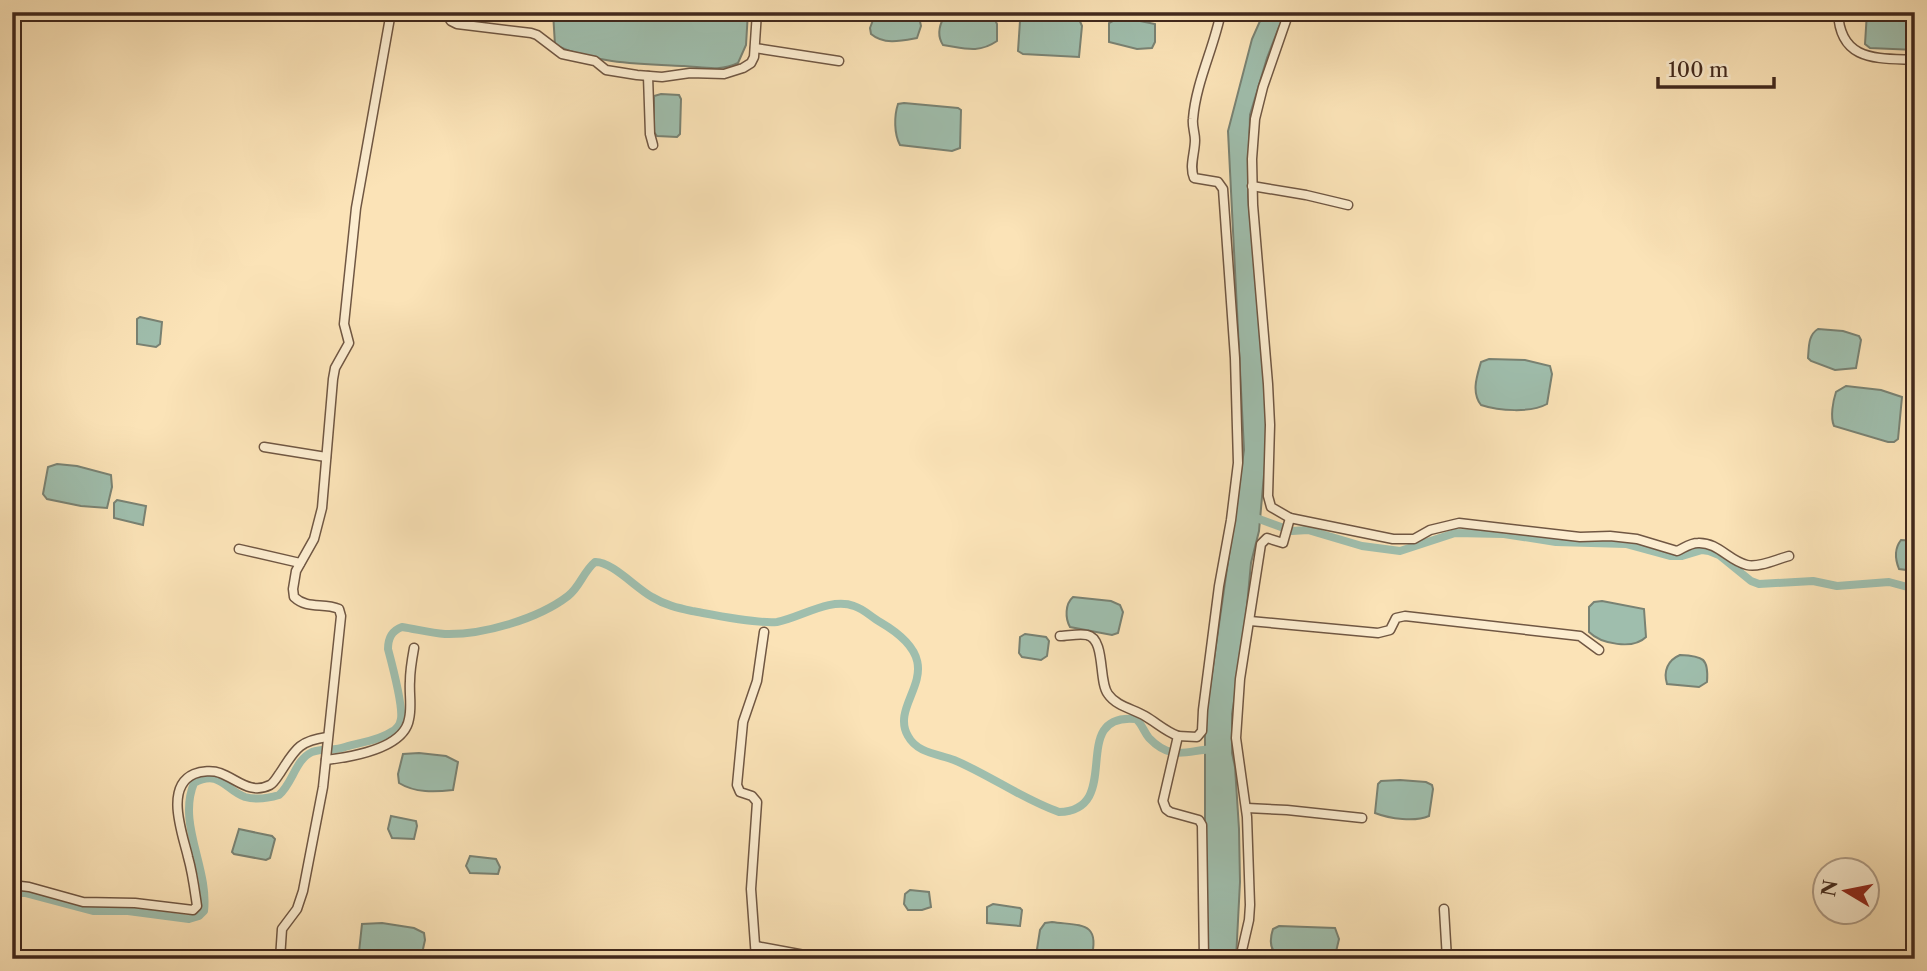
<svg xmlns="http://www.w3.org/2000/svg" width="1927" height="971" font-family="'Libre Caslon Text',serif">
	<rect width="100%" height="100%" fill="#fbe3b7"/>
	<filter id="stains"><feTurbulence type="fractalNoise" baseFrequency=".00286" numOctaves="4"/><feColorMatrix values="0 0 0 0 .2 0 0 0 0 .09 0 0 0 0 .02 0 0 0 .5 -.17"/></filter>
	<radialGradient id="worn" r=".72"><stop offset=".6" stop-color="#630" stop-opacity="0"/><stop offset="1" stop-color="#630" stop-opacity=".3"/></radialGradient>
	<g fill="#9fbead" stroke="#798273" stroke-width="2">
		<path d="M 553,12 L 748,12 L 746,45 L 738,63 C 720,72 703,67 684,66 C 641,64 595,64 555,45 Z"/>
		<path d="M 876,12 L 909,12 L 919,17 L 921,26 L 917,38 C 901,41 884,45 871,34 L 870,28 Z"/>
		<path d="M 956,12 L 993,16 L 997,24 L 997,41 C 978,54 964,48 943,45 C 937,36 939,26 944,17 Z"/>
		<polygon points="1264,12 1288,12 1279,27 1267,58 1250,115 1248,196 1264,368 1267,441 1259,531 1251,563 1244,638 1232,714 1232,753 1235,767 1239,829 1240,882 1236,959 1205,959 1205,722 1244,450 1228,131 1252,39"/>
		<polygon points="1867,12 1915,12 1915,50 1870,48 1865,44"/>
		<polygon points="1048,14 1079,19 1082,26 1079,57 1023,54 1018,51 1020,21"/>
		<polygon points="1120,17 1155,24 1155,42 1152,48 1137,49 1109,42 1109,23"/>
		<polygon points="661,94 679,95 681,99 680,134 677,137 657,136 654,132 654,96"/>
		<path d="M 904,103 L 958,108 L 961,110 L 960,148 L 952,151 L 900,145 C 894,134 894,116 898,104 Z"/>
		<polygon points="140,317 162,322 160,344 156,347 137,344 137,319"/>
		<path d="M 1818,329 L 1843,331 L 1859,336 L 1861,340 L 1856,368 L 1835,370 L 1811,361 L 1808,358 C 1809,347 1808,335 1818,329 Z"/>
		<path d="M 1489,359 L 1525,360 L 1550,366 L 1552,374 L 1547,404 C 1531,413 1499,411 1481,405 C 1471,392 1477,376 1481,362 Z"/>
		<path d="M 1846,386 L 1881,390 L 1902,397 L 1898,439 L 1894,442 L 1888,442 L 1834,426 C 1830,417 1833,401 1836,392 Z"/>
		<polygon points="57,464 77,466 111,475 112,487 107,508 81,506 47,499 43,494 48,467"/>
		<polygon points="117,500 146,506 143,525 114,518 114,503"/>
		<path d="M 1901,540 L 1915,541 L 1915,571 L 1899,569 C 1895,559 1894,549 1901,540 Z"/>
		<path d="M 1073,597 L 1111,601 L 1120,605 L 1123,612 L 1118,633 L 1112,635 L 1070,627 C 1065,618 1065,604 1073,597 Z"/>
		<path d="M 1602,601 L 1644,609 L 1646,637 C 1633,650 1601,644 1589,632 L 1589,607 L 1594,602 Z"/>
		<polygon points="1025,634 1046,637 1049,641 1047,656 1041,660 1022,657 1019,653 1020,637"/>
		<path d="M 1680,655 C 1703,656 1709,658 1707,682 L 1699,687 L 1667,684 C 1663,671 1668,660 1680,655 Z"/>
		<path d="M 419,753 L 446,756 L 458,762 L 453,790 C 435,792 415,793 399,783 L 398,774 L 403,754 Z"/>
		<path d="M 1400,780 L 1426,782 L 1432,785 L 1433,789 L 1429,816 C 1415,822 1390,819 1375,813 L 1378,784 L 1381,781 Z"/>
		<polygon points="391,816 416,821 417,826 414,839 392,838 388,829"/>
		<polygon points="239,829 272,836 275,839 270,858 266,860 234,854 232,852"/>
		<polygon points="470,856 496,859 500,867 498,874 470,873 466,866"/>
		<polygon points="910,890 929,892 931,907 922,910 908,910 904,904 905,894"/>
		<polygon points="993,904 1020,908 1022,910 1020,926 987,923 987,907"/>
		<path d="M 1052,922 C 1081,926 1101,921 1091,959 C 1075,959 1050,960 1037,949 L 1040,930 L 1045,923 Z"/>
		<polygon points="382,923 414,928 424,933 425,940 421,958 373,959 361,956 359,952 362,924"/>
		<path d="M 1279,926 L 1335,928 L 1339,939 L 1335,956 L 1331,959 C 1307,959 1260,969 1273,929 Z"/>
	</g>
	<g fill="none" stroke-linecap="round" stroke-linejoin="round">
		<g stroke="#9fbead" stroke-width="8">
			<polyline points="1251,516 1292,531 1308,530 1362,546 1400,551 1455,533 1504,534 1556,542 1626,544 1670,556 1682,556 1702,550 1709,551 1719,555 1751,581 1759,584 1813,581 1837,586 1889,582 1915,589"/>
			<path d="M 12,893 L 25,893 L 93,911 L 128,911 L 189,919 L 199,916 L 204,911 C 209,868 177,824 194,783 C 220,769 225,790 245,797 C 256,800 269,798 279,795 C 293,783 295,760 312,752 C 323,748 335,751 345,747 C 360,742 378,741 391,732 C 396,730 400,725 401,719 C 403,706 392,664 388,649 C 388,639 391,631 402,627 C 416,629 430,633 445,634 C 483,635 538,619 568,596 C 580,587 583,572 595,562 C 611,561 636,588 652,597 C 665,605 678,608 692,611 C 714,615 756,624 777,622 C 800,618 830,597 854,606 C 864,609 871,617 880,622 C 959,668 887,700 908,736 C 917,753 938,754 954,760 C 990,775 1022,799 1059,812 C 1126,810 1066,712 1136,719 C 1142,724 1144,732 1149,738 C 1172,762 1187,750 1214,749"/>
		</g>
		<defs>
			<g id="minor">
				<polyline points="445,12 451,21 457,24 531,33 537,35 562,54 595,61 606,70 637,75 662,77 690,73 724,74 743,68 751,63 754,57 757,12"/>
				<path d="M 1838,12 C 1840,62 1877,58 1915,60"/>
				<polyline points="755,48 839,61"/>
				<polyline points="648,76 650,134 653,145"/>
				<polyline points="1252,186 1306,195 1348,205"/>
				<polyline points="264,447 326,457"/>
				<path d="M 1290,518 L 1393,539 L 1414,539 L 1430,530 L 1459,523 L 1580,537 L 1610,536 L 1637,539 L 1677,551 C 1684,548 1690,543 1698,543 C 1718,542 1729,561 1747,565 C 1759,568 1777,559 1789,556"/>
				<polyline points="239,549 300,563"/>
				<polyline points="1250,621 1378,633 1390,630 1396,618 1405,616 1580,636 1599,650"/>
				<path d="M 1060,636 C 1068,636 1079,633 1087,635 C 1106,639 1098,681 1108,694 C 1116,706 1133,709 1145,716 C 1157,723 1165,731 1178,736"/>
				<path d="M 326,760 C 351,757 404,749 409,719 C 412,707 409,693 410,681 C 410,670 412,659 414,648"/>
				<polyline points="1247,808 1287,810 1362,818"/>
				<path d="M 12,885 L 29,887 L 83,902 L 135,903 L 193,910 L 197,906 L 196,899 C 194,885 192,871 188,857 C 183,835 164,787 194,774 C 201,771 213,770 220,773 C 237,779 250,795 270,785 C 274,783 277,777 280,773 C 295,750 298,741 327,737"/>
				<polyline points="1444,909 1447,959"/>
				<polyline points="756,946 826,959"/>
				<path d="M 280,959 L 282,929 L 297,909 L 303,891 L 323,787 L 341,616 L 339,609 C 323,602 308,610 294,597 L 293,589 L 296,571 L 314,539 L 322,508 L 333,379 L 335,368 L 349,343 L 344,324 L 356,208 L 391,12"/>
				<polyline points="756,959 751,889 757,802 752,796 740,792 737,785 743,722 757,681 764,632"/>
				<path d="M 1204,959 L 1202,825 L 1199,820 L 1170,812 L 1166,809 L 1163,801 L 1178,736 L 1197,737 L 1202,731 L 1203,710 L 1219,586 L 1231,520 L 1238,463 L 1235,358 L 1223,189 L 1218,182 L 1194,178 C 1189,166 1195,153 1195,140 C 1195,133 1192,126 1193,119 C 1196,82 1214,48 1221,12"/>
				<polyline points="1240,959 1249,920 1250,905 1247,817 1236,738 1240,679 1261,544 1267,538 1283,543 1290,518 1271,507 1268,496 1270,425 1268,384 1253,205 1252,159 1255,119 1263,87 1289,12"/>
			</g>
		</defs>
		<use href="#minor" stroke="#705743" stroke-width="11"/>
		<use href="#minor" stroke="#fcedd0" stroke-width="8"/>
	</g>
	<rect width="1927" height="971" fill="none" stroke="#fbe3b7" stroke-width="42"/>
	<rect x="14" y="14" width="1899" height="943" fill="none" stroke="#41281c" stroke-width="3.5"/>
	<rect x="21" y="21" width="1885" height="929" fill="none" stroke="#41281c" stroke-width="2"/>
	<g transform="translate(1846 891) rotate(280)"><circle r="33" fill="#fcedd0" stroke="#b19e88" stroke-width="2"/>
	<path d="M0-5L12 26L0 18L-12 26Z" fill="#8f2418"/>
	<text y="-10" font-size="19" font-weight="bold" text-anchor="middle" fill="#41281c">N</text>
	</g>
	<path d="M1658 77v10h116v-10" fill="none" stroke="#41281c" stroke-width="3.5"/>
	<text x="1668" y="77" font-size="21" fill="#41281c" stroke="#fcedd0" stroke-width="5" paint-order="stroke">100 m</text>
	<rect width="100%" height="100%" filter="url(#stains)"/>
	<rect width="100%" height="100%" fill="url(#worn)"/>
</svg>
